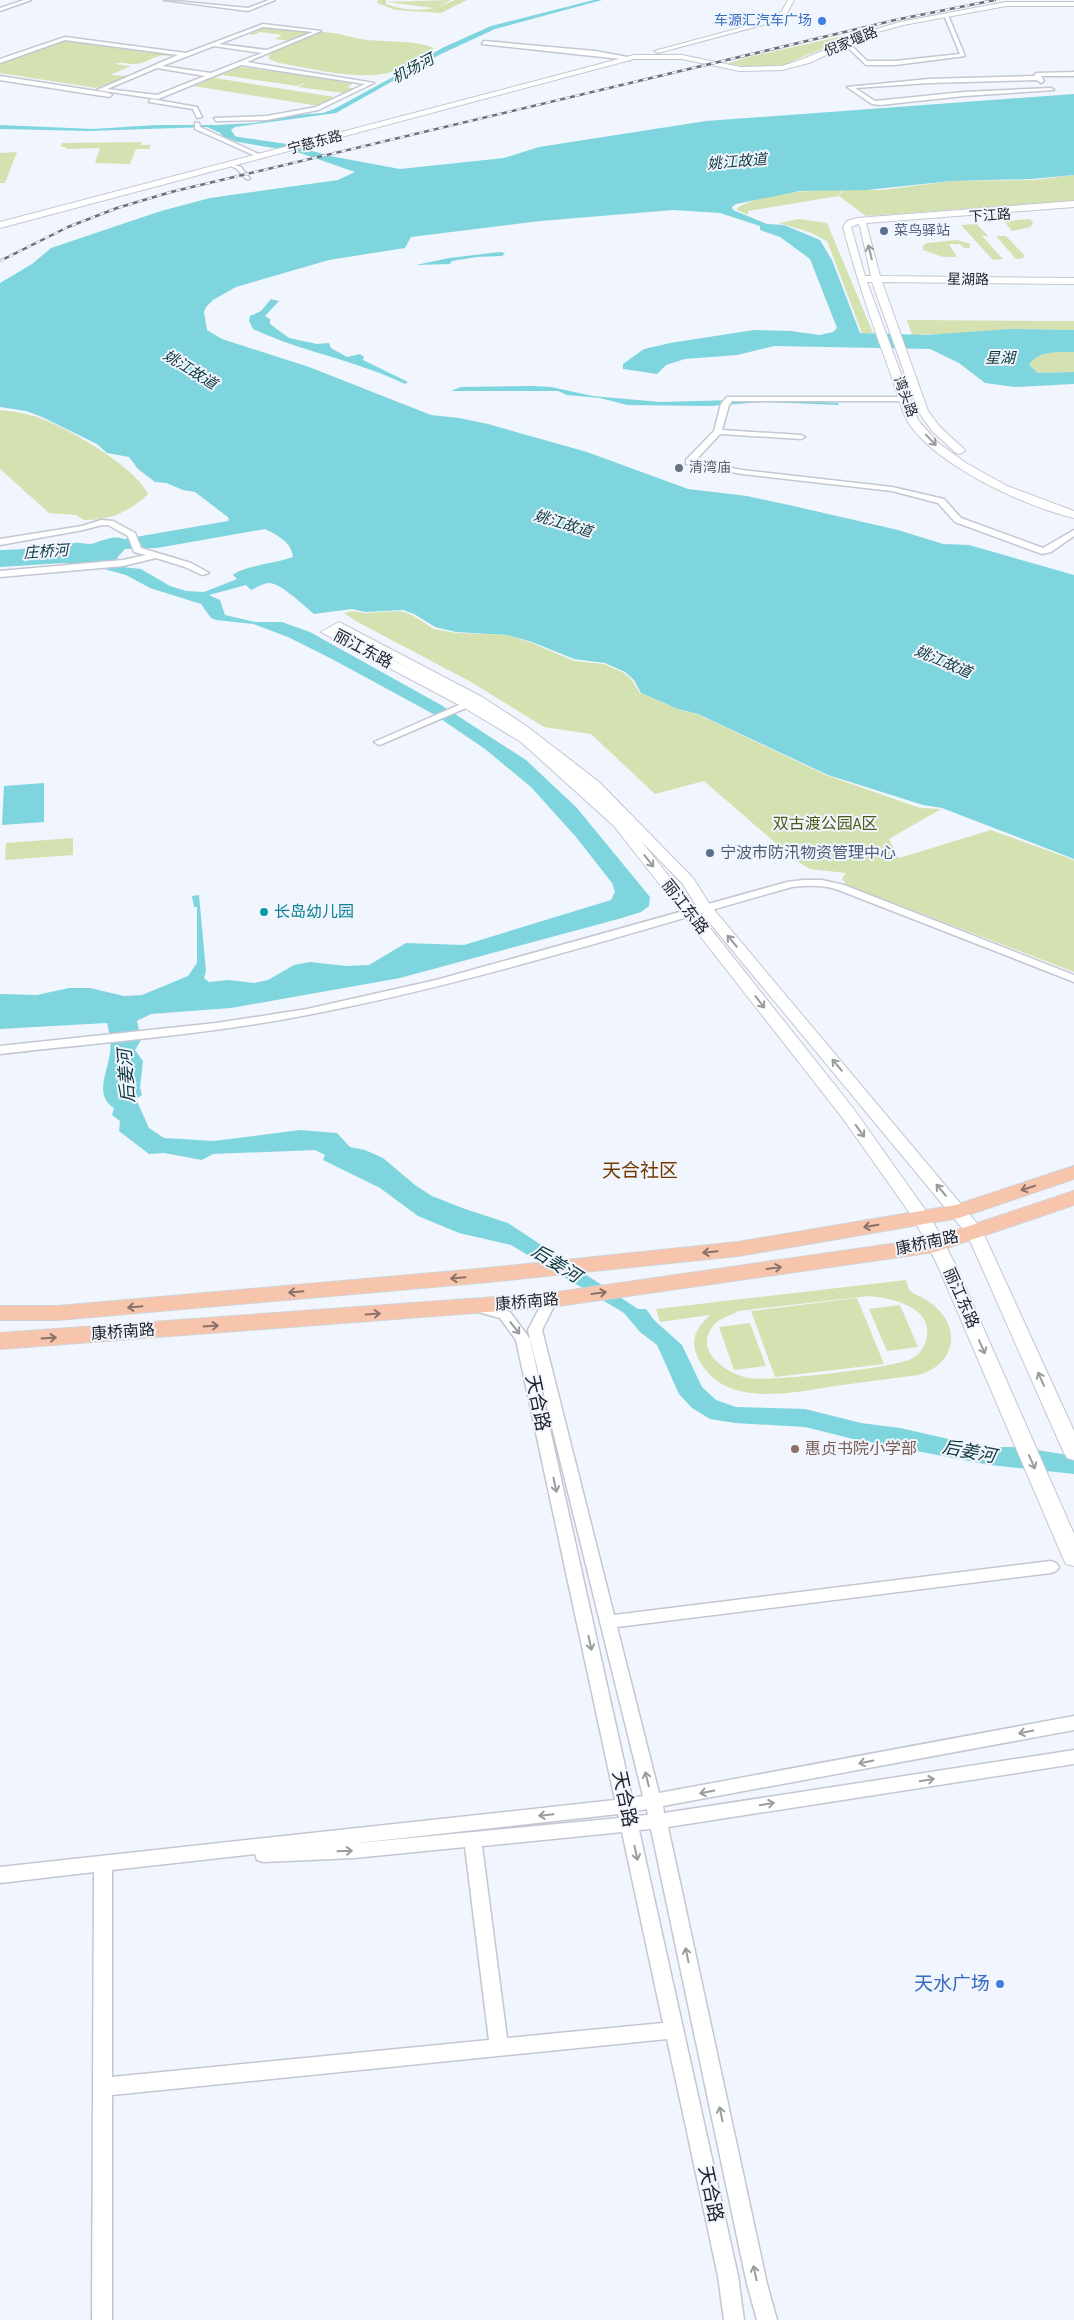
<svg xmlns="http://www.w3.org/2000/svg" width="1074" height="2320" font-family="'Source Sans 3','Noto Sans SC',sans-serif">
	<rect width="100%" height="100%" fill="#f1f5fe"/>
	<g fill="#d3e2b0" fill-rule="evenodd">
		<path d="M 378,0 L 386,0 L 386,4 C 401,10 419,11 434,8 L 386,2 L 451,0 L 436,8 L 455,0 L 467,0 L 441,13 L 396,10 L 377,3 Z"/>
		<polygon points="266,26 313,32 291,41 275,39 282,35 260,32 253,35 246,33"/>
		<path d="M 322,32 C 336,32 348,37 361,39 C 384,43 413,39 434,48 L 411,63 L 409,61 L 413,59 L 407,61 L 408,65 C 375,86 315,69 279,63 L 269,59 L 269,55 L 272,52 Z"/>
		<polygon points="856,33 861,33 783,65 750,67 727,64 748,57"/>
		<path d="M 64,39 L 70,39 L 180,56 L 170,58 L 173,56 C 152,53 150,63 135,64 C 128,64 121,61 115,64 L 131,66 L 110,75 L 130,76 L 96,88 L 0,73 L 0,63 Z"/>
		<path d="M 240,67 L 348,81 L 352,84 L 347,87 L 357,89 L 319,106 L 193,86 L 161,99 ZM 222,75 L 297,86 L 308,81 L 298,87 L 342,93 L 335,97 L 215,78 Z"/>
		<polygon points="142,142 141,145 151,145 149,149 136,149 130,164 95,163 100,148 66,149 66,147 61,147 62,143"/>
		<polygon points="17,152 5,183 0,183 0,153"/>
		<polygon points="1074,175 1074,201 866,216 839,196 843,190 882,190 952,181 1034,180"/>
		<path d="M 842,190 L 838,196 L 748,211 L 748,215 L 737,210 L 737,208 C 765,192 810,190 842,190 Z"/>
		<polygon points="799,219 827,223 873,333 862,333 827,241 809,232 779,223"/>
		<polygon points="1030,219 1033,222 1031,227 1012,231 1004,221"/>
		<polygon points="977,224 988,236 982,236 1003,259 993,260 961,225"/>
		<polygon points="996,236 1006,236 1024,255 1023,258 1016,259"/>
		<polygon points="957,240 971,244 969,246 970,248 964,248 960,244 949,244 957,257 943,257 923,250 923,246 927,243"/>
		<polygon points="907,320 1074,321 1074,330 1010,329 983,333 912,335"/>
		<path d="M 1060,352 L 1074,352 L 1074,372 L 1038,373 L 1029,365 C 1035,354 1048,352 1060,352 Z"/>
		<path d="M 0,410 C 12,411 23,413 34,416 C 65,426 135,466 148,494 C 131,511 108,521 84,520 L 76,515 L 49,513 L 0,469 Z"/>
		<polygon points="353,611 364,613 401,611 412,615 434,629 457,633 507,635 532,643 574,661 604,664 624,673 632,680 640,693 680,710 697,714 826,775 920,808 941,809 889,839 899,858 991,830 1074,860 1074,972 847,885 842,879 846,873 810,869 795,860 704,781 655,794 591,734 544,727 471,682 354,620 344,613"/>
		<polygon points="73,838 73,855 5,860 6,843"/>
		<path d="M 906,1280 C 907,1283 908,1288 910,1291 C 913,1294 920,1296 923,1298 C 943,1309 958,1330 948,1352 C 943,1364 930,1372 918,1375 C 890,1379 862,1382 835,1386 C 790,1393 723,1409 698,1358 C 689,1338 697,1328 710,1315 L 660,1322 L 656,1309 ZM 869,1296 C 891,1298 931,1306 927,1336 C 926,1345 920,1354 913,1358 C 898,1368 767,1382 748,1378 C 726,1373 693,1351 713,1326 C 720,1318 731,1315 739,1311 Z"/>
		<polygon points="857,1298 884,1364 775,1377 751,1311"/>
		<polygon points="900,1305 918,1347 887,1351 869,1309"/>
		<polygon points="750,1323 766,1366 734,1370 719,1327"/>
	</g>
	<g fill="#7fd5de" fill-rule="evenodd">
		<path d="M 594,0 L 602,0 L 495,29 L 439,55 L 336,113 L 235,127 L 231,130 L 235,136 L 238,137 L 287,144 L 330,156 L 400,169 L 504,158 L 539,147 L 706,121 L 1074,94 L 1074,175 L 1032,179 L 951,181 L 867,190 L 800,191 L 736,204 L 732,207 L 733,210 L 767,224 L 784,225 L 820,240 L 832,260 L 860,333 L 926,335 L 1010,329 L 1074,330 L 1074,352 C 1059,352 1038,350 1029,365 L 1038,373 L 1074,372 L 1074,384 L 1015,387 L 985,383 L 959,363 L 930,349 L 775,346 L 737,355 L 685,359 L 666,365 L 657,374 L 623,369 L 623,364 L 644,349 L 670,343 L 754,330 L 791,331 L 820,335 L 833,332 L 837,328 L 810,259 L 780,237 L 760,230 L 760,226 L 720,213 L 673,210 L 540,221 L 411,237 L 405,248 L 329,260 L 236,287 L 213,300 L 206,307 L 204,312 L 207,330 L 222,339 L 309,367 L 431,415 L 459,418 L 488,424 L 587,452 L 688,489 L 747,496 L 789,505 L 898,530 L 943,544 L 969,545 L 1074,575 L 1074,859 L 942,808 L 923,805 L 828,775 L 698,714 L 678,709 L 641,693 L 634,680 L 625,672 L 605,663 L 574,659 L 532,642 L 507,635 L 456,632 L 435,627 L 414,614 L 403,610 L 365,612 L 352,609 L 314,614 C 304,606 281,583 269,583 C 264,583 256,588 251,590 L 246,585 L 209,595 L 220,600 L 225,615 L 255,622 L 282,622 L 310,632 L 441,705 L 526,760 L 577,808 L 650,897 L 649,906 L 641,912 L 622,918 L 400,978 L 231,1008 L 151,1014 L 137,1021 L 141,1040 L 135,1050 L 143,1061 L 140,1088 L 142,1095 L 136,1099 L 149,1128 L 164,1138 L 214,1141 L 300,1130 L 337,1133 L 350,1147 L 365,1150 L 383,1158 L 415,1185 L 432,1196 L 465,1209 L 508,1223 L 638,1309 L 646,1309 L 655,1321 L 682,1345 L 702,1387 L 716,1400 L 736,1407 L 805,1409 L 861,1423 L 900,1428 L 984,1447 L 1019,1447 L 1074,1456 L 1074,1474 L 990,1465 L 853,1439 L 805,1427 L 735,1423 L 710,1419 L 692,1408 L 679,1394 L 657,1345 L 640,1332 L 624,1313 L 511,1245 L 459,1233 L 418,1216 L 380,1188 L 323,1160 L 325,1155 L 315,1150 L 213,1154 L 202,1160 L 164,1153 L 149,1154 L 119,1131 L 120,1121 L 112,1115 L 114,1108 C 95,1096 106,1076 109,1058 C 112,1046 110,1035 107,1023 L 0,1029 L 0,994 L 37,995 L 69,988 L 90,988 L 124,996 L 142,995 L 188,976 L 197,963 L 197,907 L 194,907 L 192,896 L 199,895 L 206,971 L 204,978 L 209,982 L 229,980 L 254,983 L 268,980 L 294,965 L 310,962 L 347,966 L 369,965 L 406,943 L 464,945 L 611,900 L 615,892 L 612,883 L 576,837 L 531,787 L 485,749 L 435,715 L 332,659 L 288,637 L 253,624 L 216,620 L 211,618 L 201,604 L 150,588 L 126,575 L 104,569 L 63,563 L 0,567 L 0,550 C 25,550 49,545 74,543 C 80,542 85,544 90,544 C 100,542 114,534 124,539 L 228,521 L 229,518 L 195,492 L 183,490 L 166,483 L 155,482 L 138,469 L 129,457 L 107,453 L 97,444 L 42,417 L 26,411 L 0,407 L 0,283 L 32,264 L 51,248 L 161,211 L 210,198 L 338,180 L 355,172 L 297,152 L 238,142 L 224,137 L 220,133 L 207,127 L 89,131 L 0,129 L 0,125 L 93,129 L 156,125 L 217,125 L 255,123 L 295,115 L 323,113 L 334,109 L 393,77 L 442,48 L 491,26 ZM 265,529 C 278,536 291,541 293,557 C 277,563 243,566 233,575 L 237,579 L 204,592 L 186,591 L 170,586 L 141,569 L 123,567 L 117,558 L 125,549 L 157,548 Z"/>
		<polygon points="500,252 505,253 502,256 477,257 452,261 450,264 416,265 449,258"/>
		<path d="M 271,299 L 279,301 L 265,316 L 270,319 L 270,324 L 289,338 L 317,344 L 329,343 L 331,348 L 347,357 L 360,354 L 364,357 L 363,360 L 408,382 L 405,384 C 356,360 302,352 253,329 L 249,321 L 250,316 L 261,311 Z"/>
		<polygon points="532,386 551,387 593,396 660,402 771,399 838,403 839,405 765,402 710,406 627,405 600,398 567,395 558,391 451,391 461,387"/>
		<polygon points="44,783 44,822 2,825 4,786"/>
	</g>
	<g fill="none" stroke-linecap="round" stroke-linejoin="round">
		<defs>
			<g id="street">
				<polygon points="24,0 31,0 0,11 0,8"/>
				<polygon points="164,0 248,8 269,0 275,0 248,11"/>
				<polygon points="946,14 948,15 965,56 895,65 866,65 842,42 847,41 867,61 895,61 960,54 944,15"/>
				<path d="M 263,24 L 321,31 L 247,62 L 374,83 L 318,110 L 267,120 L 216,121 L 214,118 L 267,116 L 316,107 L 365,84 L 241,65 L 158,99 L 97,90 L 178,55 L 65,40 L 0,63 L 0,59 L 65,37 L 186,53 ZM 263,27 L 313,32 L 267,50 L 219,44 ZM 214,46 L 262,53 L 211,73 L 162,66 ZM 157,68 L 205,76 L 157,95 L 107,89 Z"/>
				<polygon points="484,41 595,51 633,58 630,60 482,44"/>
				<polygon points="1074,72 1074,76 1041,76 1044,81 1041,83 1037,80 929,83 855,88 875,101 964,92 1051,88 1054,90 964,96 880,105 872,104 847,87 929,79 1035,76 1034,75 1037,73"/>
				<polygon points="0,76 109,93 112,95 109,97 0,80"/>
				<polygon points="151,99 197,107 202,117 197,118 193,109 149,102"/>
				<polygon points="195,123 199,123 200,127 265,157 260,158 195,129"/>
				<polygon points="231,164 241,167 250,179 246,179 237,169 231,166"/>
				<polygon points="727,397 905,397 909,399 905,401 732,401 729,405 722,430 801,435 805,437 801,439 720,434 695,461 742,470 892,487 944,499 961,518 1043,548 1074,530 1074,536 1051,552 1042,554 955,522 938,503 892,491 742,474 686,464 686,460 714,431 721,404"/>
				<polygon points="101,520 113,521 135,533 141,548 191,563 209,573 202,575 185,567 156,558 123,566 0,577 0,571 123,560 146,555 134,552 128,536 108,525 102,525 83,530 0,545 0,539 82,526"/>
				<polygon points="477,697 482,700 480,702 382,744 379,745 374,742"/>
				<path d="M 803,880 L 822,880 L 844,885 L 1074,975 L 1074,982 L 836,889 C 822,885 807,885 792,887 C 632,932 470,984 307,1015 C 206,1035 102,1042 0,1054 L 0,1046 L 216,1023 L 307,1009 L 436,980 L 787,882 Z"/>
				<path d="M 550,1295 L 557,1300 L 542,1330 L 614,1615 L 1051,1561 L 1056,1563 L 1059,1567 L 1056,1571 L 1051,1573 L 617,1627 L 659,1793 L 1074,1716 L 1074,1730 L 663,1806 L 664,1813 L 1074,1750 L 1074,1764 L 668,1827 L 767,2284 L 777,2320 L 757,2320 L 747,2284 L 651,1829 L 639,1830 L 738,2276 L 744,2320 L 724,2320 L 718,2276 L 667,2039 L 112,2095 L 112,2320 L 92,2320 L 94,1872 L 0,1883 L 0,1867 L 615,1800 L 516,1340 L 500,1318 L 471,1310 L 469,1307 L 471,1304 L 476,1302 L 510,1312 L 530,1339 L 632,1798 L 643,1796 L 528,1330 L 545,1297 ZM 647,1809 L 648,1815 L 636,1816 L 635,1811 ZM 618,1814 L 619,1818 L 348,1844 ZM 622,1832 L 663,2023 L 507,2038 L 482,1846 ZM 465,1847 L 489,2040 L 112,2077 L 112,1870 L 255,1854 L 257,1860 L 263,1862 L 354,1858 Z"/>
			</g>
			<g id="secondary">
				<polygon points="788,0 794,0 787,13 770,23 658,53 654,51 766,21 782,11"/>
				<polygon points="1006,2 1074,2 1074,6 1006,6 903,25 874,33 809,63 782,70 740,71 682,59 634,59 0,228 0,222 634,55 682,55 740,67 782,66 803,59 870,31 900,22"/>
				<path d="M 1074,201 L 1074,207 L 866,223 L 880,276 L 1074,278 L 1074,284 L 882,282 L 928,411 L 940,427 L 964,449 L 965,451 L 960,454 L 956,453 L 932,431 L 918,411 L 872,282 L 867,282 L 918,420 L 937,442 L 966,463 L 1007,486 L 1074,511 L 1074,518 C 1026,507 935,465 908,422 C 900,408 896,388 890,372 C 872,324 856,276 843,227 L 847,221 L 857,218 ZM 858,224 L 860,226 L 871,276 L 865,276 L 851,227 Z"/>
				<path d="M 339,622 L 482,697 L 525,725 L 599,782 L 693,878 L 710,905 L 981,1228 L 1074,1431 L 1074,1460 L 1067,1458 L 1064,1453 L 967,1234 L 699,910 L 682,883 L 641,841 L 853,1108 L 931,1218 L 956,1266 L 1074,1534 L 1074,1566 L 1066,1564 L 1063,1558 L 938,1266 L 914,1219 L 841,1116 L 614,826 L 521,742 L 463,707 L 321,632 ZM 339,631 L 412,670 L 337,632 Z"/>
			</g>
			<g id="primary">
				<polygon points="1074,1166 1074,1179 959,1218 738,1256 478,1283 58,1320 0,1320 0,1306 58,1306 478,1269 738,1242 956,1205"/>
				<polygon points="1074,1191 1074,1205 935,1252 551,1307 0,1349 0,1333 551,1293 933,1238"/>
			</g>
		</defs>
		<use href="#street" stroke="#c3c7d2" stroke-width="3"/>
		<use href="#secondary" stroke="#c3c7d2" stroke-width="2"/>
		<use href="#primary" stroke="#d2d3d3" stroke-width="2"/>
		<use href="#street" fill="#fff" fill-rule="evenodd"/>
		<use href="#secondary" fill="#fff" fill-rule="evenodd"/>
		<use href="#primary" fill="#f7c4ac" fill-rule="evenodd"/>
		<defs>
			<polyline id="rail" points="0,261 68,227 117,208 171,192 895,20 995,0"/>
		</defs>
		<use href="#rail" stroke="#6d7076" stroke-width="2.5"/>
		<use href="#rail" stroke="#f1f5fe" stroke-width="2" stroke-dasharray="5" stroke-linecap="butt"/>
	</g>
	<defs><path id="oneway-shaft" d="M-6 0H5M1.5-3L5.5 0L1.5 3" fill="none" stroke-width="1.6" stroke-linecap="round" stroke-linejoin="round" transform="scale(1.25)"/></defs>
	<g stroke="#9a9b9d">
		<use href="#oneway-shaft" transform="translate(870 252) rotate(-104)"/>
		<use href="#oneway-shaft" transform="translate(931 440) rotate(46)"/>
		<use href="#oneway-shaft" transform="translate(649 861) rotate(52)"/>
		<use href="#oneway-shaft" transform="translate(732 941) rotate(-130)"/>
		<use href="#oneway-shaft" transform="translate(760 1002) rotate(52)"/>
		<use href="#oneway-shaft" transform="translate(837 1065) rotate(-130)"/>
		<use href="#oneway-shaft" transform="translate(860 1131) rotate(54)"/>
		<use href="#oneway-shaft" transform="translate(941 1190) rotate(-130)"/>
		<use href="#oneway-shaft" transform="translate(515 1328) rotate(52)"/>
		<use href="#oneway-shaft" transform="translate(982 1347) rotate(66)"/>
		<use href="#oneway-shaft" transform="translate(1041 1379) rotate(-114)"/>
		<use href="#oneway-shaft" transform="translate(1032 1462) rotate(66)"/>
		<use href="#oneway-shaft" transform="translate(555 1485) rotate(78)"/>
		<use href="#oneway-shaft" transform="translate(590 1643) rotate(78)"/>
		<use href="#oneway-shaft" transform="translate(1026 1732) rotate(169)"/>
		<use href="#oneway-shaft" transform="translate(866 1762) rotate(169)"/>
		<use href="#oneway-shaft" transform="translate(647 1779) rotate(-104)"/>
		<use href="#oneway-shaft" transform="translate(927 1780) rotate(-9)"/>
		<use href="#oneway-shaft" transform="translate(707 1792) rotate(169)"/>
		<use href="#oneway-shaft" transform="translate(767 1804) rotate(-9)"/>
		<use href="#oneway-shaft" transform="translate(546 1815) rotate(174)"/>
		<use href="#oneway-shaft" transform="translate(345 1851) rotate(-2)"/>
		<use href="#oneway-shaft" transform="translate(636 1853) rotate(78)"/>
		<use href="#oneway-shaft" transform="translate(687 1955) rotate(-102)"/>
		<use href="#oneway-shaft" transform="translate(721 2114) rotate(-102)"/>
		<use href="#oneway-shaft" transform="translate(755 2273) rotate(-102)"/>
	</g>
	<g stroke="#8b7268">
		<use href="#oneway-shaft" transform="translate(1028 1188) rotate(162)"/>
		<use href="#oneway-shaft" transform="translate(871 1226) rotate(170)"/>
		<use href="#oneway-shaft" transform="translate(710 1252) rotate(174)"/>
		<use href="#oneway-shaft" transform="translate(774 1268) rotate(-8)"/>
		<use href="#oneway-shaft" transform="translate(458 1278) rotate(175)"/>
		<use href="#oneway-shaft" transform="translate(296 1292) rotate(175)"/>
		<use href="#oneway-shaft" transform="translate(599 1293) rotate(-8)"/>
		<use href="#oneway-shaft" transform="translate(135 1307) rotate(175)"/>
		<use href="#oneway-shaft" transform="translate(373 1314) rotate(-4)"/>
		<use href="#oneway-shaft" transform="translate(211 1326) rotate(-4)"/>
		<use href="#oneway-shaft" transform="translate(49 1338) rotate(-4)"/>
	</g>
	<g fill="#3f7fe0" stroke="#f1f5fe" stroke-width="2">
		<circle cx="822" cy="21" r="5"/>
		<circle cx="1000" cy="1984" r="5"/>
	</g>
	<g fill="#5c6f8a" stroke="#f1f5fe" stroke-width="2">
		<circle cx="884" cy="231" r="5"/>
		<circle cx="710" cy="853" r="5"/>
	</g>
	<circle fill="#6b7280" stroke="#f1f5fe" stroke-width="2" cx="679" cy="468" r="5"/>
	<circle fill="#0f9aa8" stroke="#f1f5fe" stroke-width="2" cx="264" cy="912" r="5"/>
	<circle fill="#8d6e63" stroke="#f1f5fe" stroke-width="2" cx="795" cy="1449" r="5"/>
	<g text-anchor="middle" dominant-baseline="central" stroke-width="4" stroke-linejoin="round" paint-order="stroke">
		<g font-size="14" fill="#366cbe" stroke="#f1f5fe" text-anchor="end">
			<text x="812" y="21">车源汇汽车广场</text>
		</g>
		<g font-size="14" fill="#1f2125" stroke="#f1f5fe">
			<text transform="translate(851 42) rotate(-22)">倪家堰路</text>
			<text transform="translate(315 143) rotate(-15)">宁慈东路</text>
			<text transform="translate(990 216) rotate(-4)">下江路</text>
			<text transform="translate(968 280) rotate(1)">星湖路</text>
			<text transform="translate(905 397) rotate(69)">湾头路</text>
		</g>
		<g font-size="14" fill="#4e5e75" stroke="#f1f5fe" text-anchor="start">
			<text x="894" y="231">菜鸟驿站</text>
		</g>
		<g font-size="14" fill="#5b616d" stroke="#f1f5fe" text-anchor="start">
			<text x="689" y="468">清湾庙</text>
		</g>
		<g font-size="15" font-style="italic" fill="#0e383c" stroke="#f1f5fe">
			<text transform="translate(413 69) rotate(-28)">机场河</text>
			<text transform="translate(737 162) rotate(-5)">姚江故道</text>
			<text x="1000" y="358">星湖</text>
			<text transform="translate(190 370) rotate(32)">姚江故道</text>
			<text transform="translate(563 524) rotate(17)">姚江故道</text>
			<text transform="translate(46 552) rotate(-4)">庄桥河</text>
			<text transform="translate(943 662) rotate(23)">姚江故道</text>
		</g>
		<g font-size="16" fill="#1f2125" stroke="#f1f5fe">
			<text transform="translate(363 649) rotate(28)">丽江东路</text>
			<text transform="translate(685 907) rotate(52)">丽江东路</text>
			<text transform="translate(927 1243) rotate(-12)">康桥南路</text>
			<text transform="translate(961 1298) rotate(66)">丽江东路</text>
			<text transform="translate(527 1302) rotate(-5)">康桥南路</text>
			<text transform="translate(123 1332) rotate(-4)">康桥南路</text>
		</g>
		<g font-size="16" fill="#4a5916" stroke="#f1f5fe">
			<text x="825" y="824">双古渡公园A区</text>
		</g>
		<g font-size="16" fill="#4e5e75" stroke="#f1f5fe" text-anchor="start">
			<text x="720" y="853">宁波市防汛物资管理中心</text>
		</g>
		<g font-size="16" fill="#0d838f" stroke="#f1f5fe" text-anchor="start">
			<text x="274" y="912">长岛幼儿园</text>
		</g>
		<g font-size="16" fill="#785e54" stroke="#f1f5fe" text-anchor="start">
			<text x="805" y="1449">惠贞书院小学部</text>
		</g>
		<g font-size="18" font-style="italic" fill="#0e383c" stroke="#f1f5fe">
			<text transform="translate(127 1076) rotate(-94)">后姜河</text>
			<text transform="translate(556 1264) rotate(32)">后姜河</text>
			<text transform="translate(969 1452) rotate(11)">后姜河</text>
		</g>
		<g font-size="19" fill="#723b00" stroke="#f1f5fe">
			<text x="640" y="1171">天合社区</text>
		</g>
		<g font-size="19" fill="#1f2125" stroke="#f1f5fe">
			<text transform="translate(537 1403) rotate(78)">天合路</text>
			<text transform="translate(624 1799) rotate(78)">天合路</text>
			<text transform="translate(710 2194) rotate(78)">天合路</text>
		</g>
		<g font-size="19" fill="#366cbe" stroke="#f1f5fe" text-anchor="end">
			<text x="990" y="1984">天水广场</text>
		</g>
	</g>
</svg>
